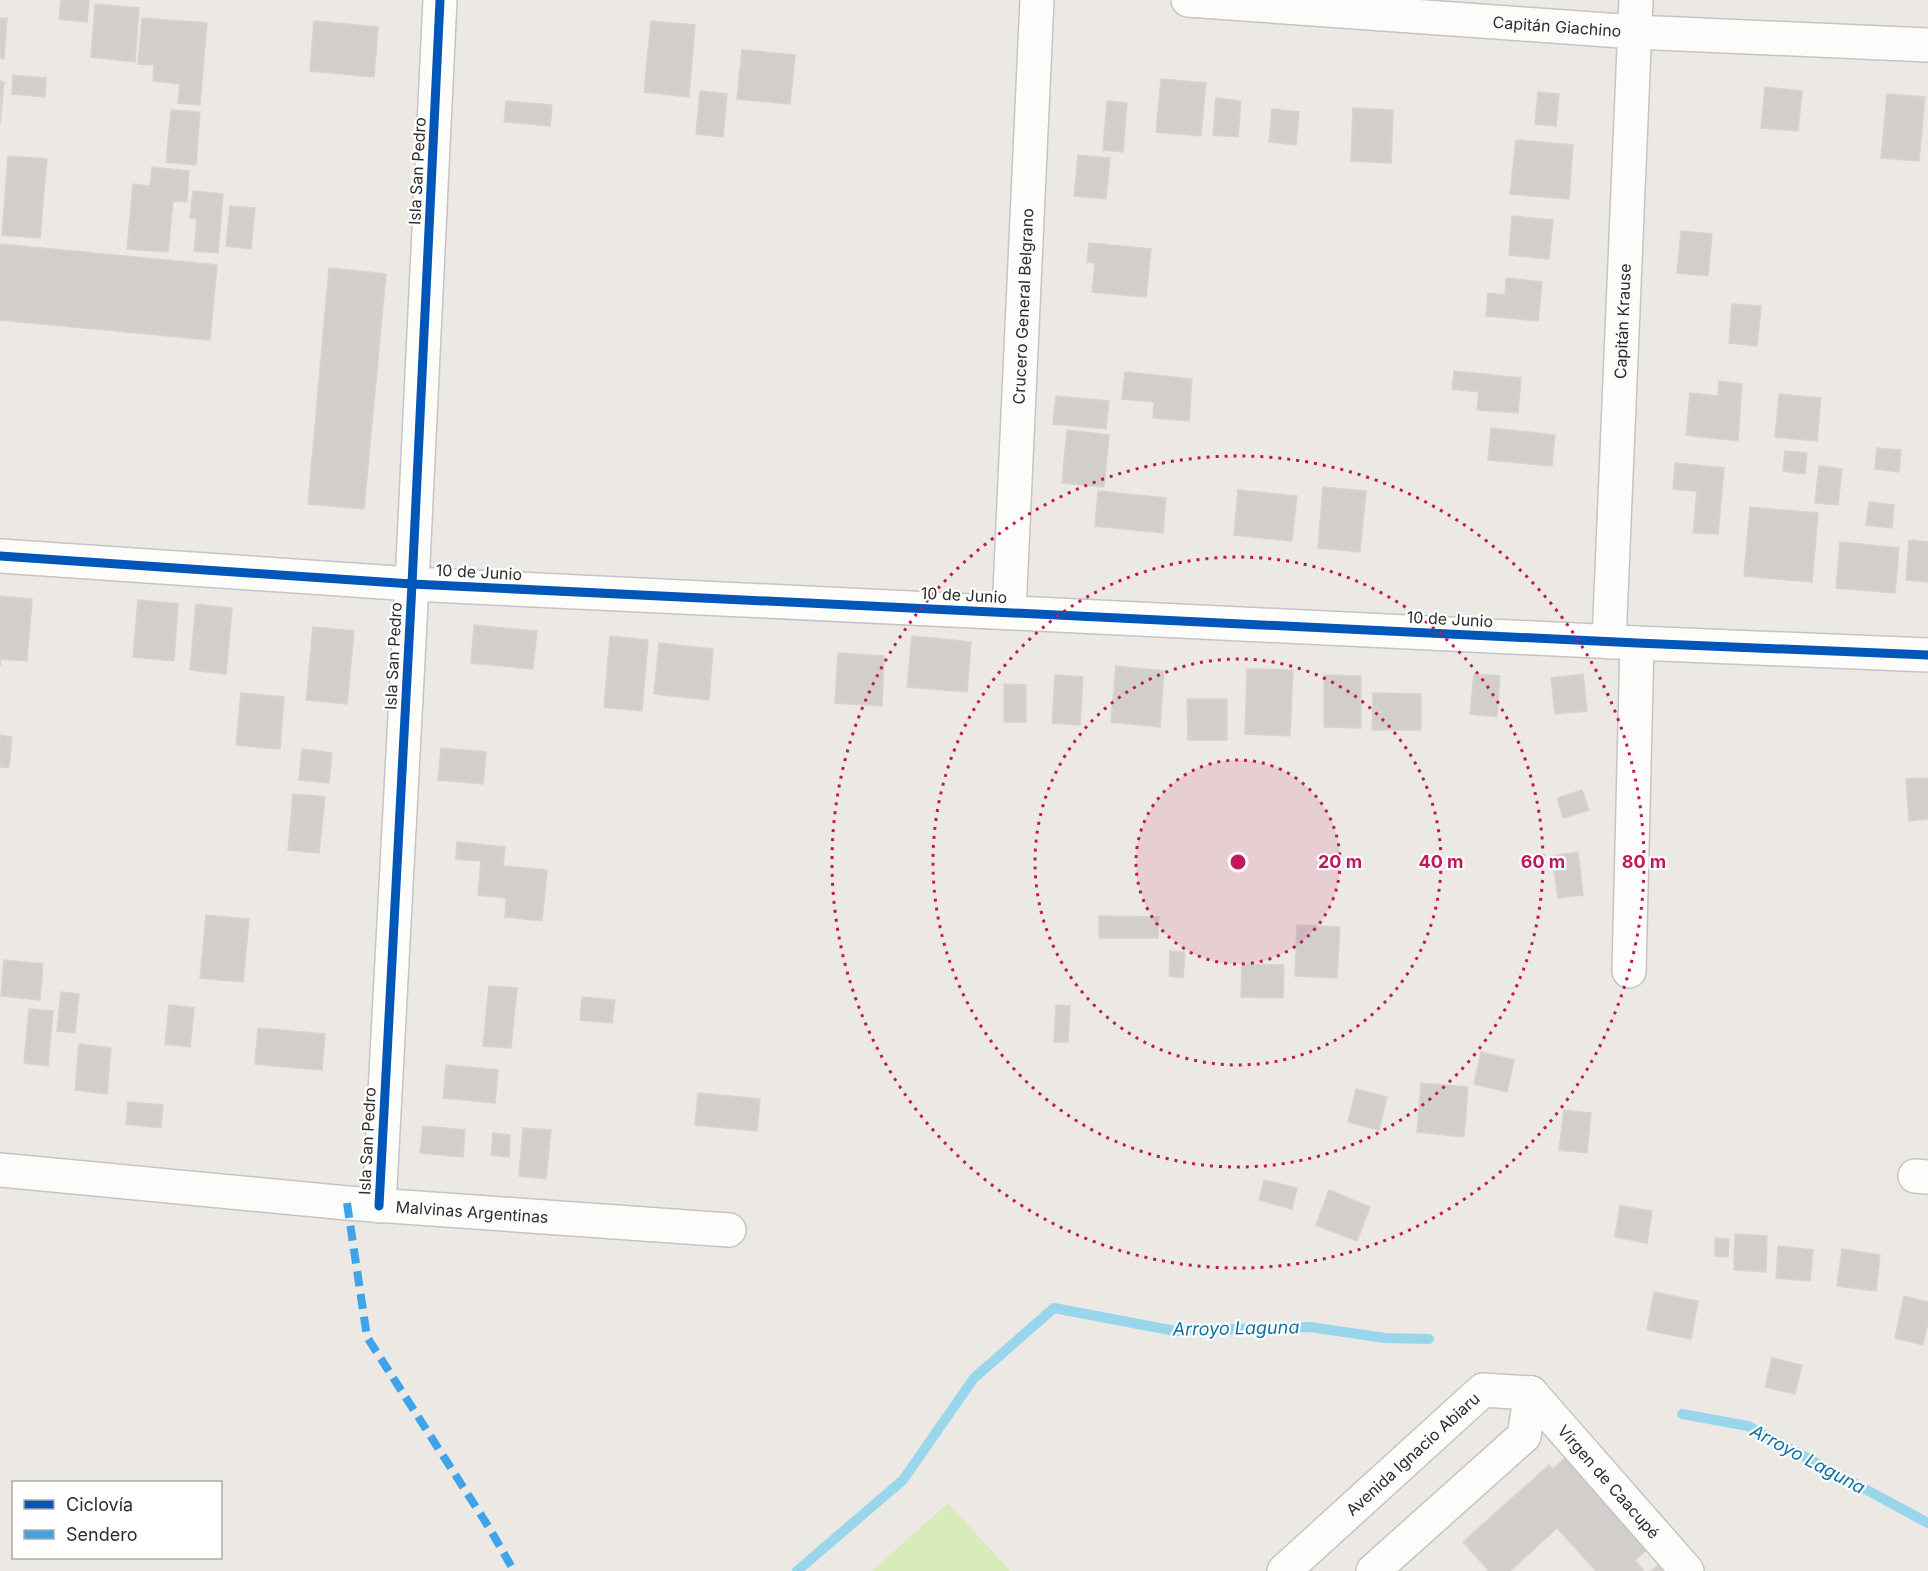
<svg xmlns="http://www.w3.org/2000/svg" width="1928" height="1571" font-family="Inter,sans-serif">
	<rect width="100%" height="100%" fill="#ece8e4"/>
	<polygon fill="#d9eabb" points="948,1503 1010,1571 872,1571"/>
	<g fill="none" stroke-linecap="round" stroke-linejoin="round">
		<g stroke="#99d6ec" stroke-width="10">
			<polyline points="1682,1414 1748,1426 1928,1523"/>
			<polyline points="797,1571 903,1480 974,1378 1054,1308 1175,1331 1310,1327 1385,1338 1429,1339"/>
		</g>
	</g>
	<g fill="#d1cecb" stroke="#d7d4d0" stroke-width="1.5">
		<polygon points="61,0 89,0 87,22 59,19"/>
		<polygon points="95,4 139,8 135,62 91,57"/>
		<polygon points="0,18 7,18 4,59 0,58"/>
		<polygon points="142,18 207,23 200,105 178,103 180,84 153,81 154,65 138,64"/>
		<polygon points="314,21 378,27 374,77 310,71"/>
		<polygon points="651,21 695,25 689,97 644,92"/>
		<polygon points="742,50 795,55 790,104 737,99"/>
		<polygon points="13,75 46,78 45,97 12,94"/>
		<polygon points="1161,79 1206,83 1201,136 1156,132"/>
		<polygon points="0,81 4,82 0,124"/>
		<polygon points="1765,87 1802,91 1798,131 1761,128"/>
		<polygon points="700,91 727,94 723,137 696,134"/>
		<polygon points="1538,92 1559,94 1556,126 1535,124"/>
		<polygon points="1887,94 1925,97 1919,161 1881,158"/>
		<polygon points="1216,98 1241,101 1238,137 1213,135"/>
		<polygon points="506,101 552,105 550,126 504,122"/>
		<polygon points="1107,101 1127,103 1123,152 1103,150"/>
		<polygon points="1353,108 1393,110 1391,163 1351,161"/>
		<polygon points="1272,109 1299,112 1296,145 1269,142"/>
		<polygon points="171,110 200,112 196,165 166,162"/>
		<polygon points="1516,140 1573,145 1569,199 1510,194"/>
		<polygon points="1078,155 1110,158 1106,199 1074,196"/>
		<polygon points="8,156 47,159 40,238 2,235"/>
		<polygon points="152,167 189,171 187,202 173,201 168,252 127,249 133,184 150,186"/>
		<polygon points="193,191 223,194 218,253 194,251 197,219 190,218"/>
		<polygon points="230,206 255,208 251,249 226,246"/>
		<polygon points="1512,216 1553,220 1549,259 1509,255"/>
		<polygon points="1681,231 1712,234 1708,276 1677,273"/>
		<polygon points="1089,243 1151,249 1146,297 1092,292 1095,263 1087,262"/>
		<polygon points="0,244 217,265 210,340 0,320"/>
		<polygon points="329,268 386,274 364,509 308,504"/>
		<polygon points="1506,278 1542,282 1538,321 1486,316 1488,293 1505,295"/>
		<polygon points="1732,304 1761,306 1757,346 1729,343"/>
		<polygon points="1454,371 1521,378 1518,413 1477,410 1479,392 1452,389"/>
		<polygon points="1125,372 1192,379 1189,421 1153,418 1154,402 1122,399"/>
		<polygon points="1719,381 1742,384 1738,441 1686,435 1690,393 1718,396"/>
		<polygon points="1779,394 1821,398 1817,441 1775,437"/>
		<polygon points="1056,396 1109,401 1106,429 1053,424"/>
		<polygon points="1491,428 1555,435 1552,466 1488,460"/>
		<polygon points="1067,430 1109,435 1104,487 1062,483"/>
		<polygon points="1877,448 1901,450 1899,472 1875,469"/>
		<polygon points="1785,451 1807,453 1805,474 1783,471"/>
		<polygon points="1675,463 1724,468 1718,534 1693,533 1697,491 1673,489"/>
		<polygon points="1819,466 1842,469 1838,505 1815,503"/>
		<polygon points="1323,487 1366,491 1360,552 1318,548"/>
		<polygon points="1238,490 1297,496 1292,541 1234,535"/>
		<polygon points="1098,491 1166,498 1163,533 1095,526"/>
		<polygon points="1869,502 1894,505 1892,528 1866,525"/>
		<polygon points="1750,507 1818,513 1812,582 1744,576"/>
		<polygon points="1909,540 1928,542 1928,582 1906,580"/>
		<polygon points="1840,542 1899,548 1895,593 1836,588"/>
		<polygon points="0,596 32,599 27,661 1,659 0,666"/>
		<polygon points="138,600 178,604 174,661 133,657"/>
		<polygon points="196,604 232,608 226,674 190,670"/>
		<polygon points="474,625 537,631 533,669 471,663"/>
		<polygon points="313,627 354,631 347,704 306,700"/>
		<polygon points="610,636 648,640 642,711 604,707"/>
		<polygon points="912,636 971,642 967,692 907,687"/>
		<polygon points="659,643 713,649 709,700 654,694"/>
		<polygon points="838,653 884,656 882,706 835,703"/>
		<polygon points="1116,666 1164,671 1160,727 1111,722"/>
		<polygon points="1247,669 1293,670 1290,736 1245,734"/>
		<polygon points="1474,674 1500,676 1497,717 1470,714"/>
		<polygon points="1583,674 1587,711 1555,714 1551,678"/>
		<polygon points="1055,675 1083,677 1080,725 1052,723"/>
		<polygon points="1324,675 1361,676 1361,728 1324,727"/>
		<polygon points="1004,684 1026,685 1026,722 1004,722"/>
		<polygon points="241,693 284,697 280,749 236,745"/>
		<polygon points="1373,693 1421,694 1421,730 1372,730"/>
		<polygon points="1187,699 1227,699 1227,740 1188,740"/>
		<polygon points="0,735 12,737 9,768 0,767"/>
		<polygon points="441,748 486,752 483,784 438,780"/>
		<polygon points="302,749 332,753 329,783 299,780"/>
		<polygon points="1928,778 1928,819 1909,821 1906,779"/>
		<polygon points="1582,790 1589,810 1563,818 1557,798"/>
		<polygon points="293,794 325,797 319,853 288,850"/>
		<polygon points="457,842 505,847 503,866 547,870 542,921 505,917 506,898 478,895 481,861 456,859"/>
		<polygon points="1578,852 1583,895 1558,898 1552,856"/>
		<polygon points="206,915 249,919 243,982 200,978"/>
		<polygon points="1099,916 1159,917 1158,938 1099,938"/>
		<polygon points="1297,925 1340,927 1337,978 1295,976"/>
		<polygon points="1170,951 1185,952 1183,978 1169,976"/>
		<polygon points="4,960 43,964 40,1000 1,996"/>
		<polygon points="1242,964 1284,965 1283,998 1241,997"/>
		<polygon points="489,986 517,988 511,1048 483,1046"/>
		<polygon points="61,992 79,994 75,1033 57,1031"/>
		<polygon points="582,997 615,1000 612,1023 580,1020"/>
		<polygon points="169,1005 194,1008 190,1047 165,1044"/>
		<polygon points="1056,1005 1070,1006 1068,1042 1054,1042"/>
		<polygon points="29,1009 53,1011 48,1066 24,1063"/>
		<polygon points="258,1028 325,1034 322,1070 255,1064"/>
		<polygon points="79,1044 111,1048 107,1094 75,1090"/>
		<polygon points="1481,1052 1514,1060 1507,1092 1474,1084"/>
		<polygon points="446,1065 498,1070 495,1103 443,1098"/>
		<polygon points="1421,1083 1468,1087 1464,1137 1417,1132"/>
		<polygon points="1356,1089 1387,1097 1379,1130 1348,1122"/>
		<polygon points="698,1093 760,1099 757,1131 695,1125"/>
		<polygon points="128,1102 163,1105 161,1128 126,1124"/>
		<polygon points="1564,1110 1591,1113 1587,1153 1559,1150"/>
		<polygon points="423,1126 465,1130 463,1157 420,1153"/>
		<polygon points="523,1128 551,1130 546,1179 519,1176"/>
		<polygon points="493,1133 510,1135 509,1157 491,1155"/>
		<polygon points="1264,1180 1297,1188 1292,1209 1259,1200"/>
		<polygon points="1329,1190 1370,1207 1357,1241 1316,1225"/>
		<polygon points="1620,1206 1652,1211 1647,1243 1615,1237"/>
		<polygon points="1735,1234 1767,1236 1766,1272 1734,1270"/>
		<polygon points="1715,1238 1729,1239 1728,1257 1715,1256"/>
		<polygon points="1778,1246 1813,1250 1810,1281 1776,1278"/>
		<polygon points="1842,1249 1880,1255 1876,1291 1837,1286"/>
		<polygon points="1654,1292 1698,1301 1691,1339 1647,1330"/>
		<polygon points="1904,1296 1928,1302 1928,1323 1923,1345 1895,1338"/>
		<polygon points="1772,1358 1802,1365 1795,1394 1765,1387"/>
		<polygon points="1567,1456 1649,1548 1635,1560 1644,1571 1596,1571 1557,1528 1510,1571 1489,1571 1463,1542 1549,1465 1553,1469"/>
		<polygon points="1660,1563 1667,1571 1651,1571"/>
	</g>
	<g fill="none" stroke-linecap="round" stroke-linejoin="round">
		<defs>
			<g id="minor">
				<path id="s1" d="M 1188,0 L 1635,32 L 1928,45"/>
				<polyline points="0,556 412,584 1637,643 1928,655"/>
				<path id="s2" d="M 1009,612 L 1037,0"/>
				<path id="s3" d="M 1609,642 L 1636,0"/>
				<polyline points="1629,971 1637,643"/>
				<path id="s4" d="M 0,1170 L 347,1203 L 729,1230"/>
				<polyline points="1915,1176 1928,1177"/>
				<polyline points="379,1206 412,584 440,0"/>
				<path id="s5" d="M 1531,1393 L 1687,1571"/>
				<path id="s6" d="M 1284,1571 L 1483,1390 L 1531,1393"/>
				<polyline points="1373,1571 1524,1436 1531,1393"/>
			</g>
		</defs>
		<use href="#minor" stroke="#c5c4c5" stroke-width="36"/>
		<use href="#minor" stroke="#fcfcfb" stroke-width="33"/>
		<polyline stroke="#3ea3eb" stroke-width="8" stroke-dasharray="15 8" stroke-linecap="butt" points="347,1203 367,1337 490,1529 514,1571"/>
		<defs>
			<g id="cycleway">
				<polyline points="0,556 412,584 1637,643 1928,655"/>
				<polyline points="379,1206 412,584 440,0"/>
			</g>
		</defs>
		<use href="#cycleway" stroke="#fff" stroke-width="13"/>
		<use href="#cycleway" stroke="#0057b8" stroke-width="9"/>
	</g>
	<circle cx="1238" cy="862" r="102" fill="#c2185b" fill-opacity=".12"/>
	<g fill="none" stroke="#c2185b" stroke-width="3" stroke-dasharray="3 6">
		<circle cx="1238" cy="862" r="102"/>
		<circle cx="1238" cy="862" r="203"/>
		<circle cx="1238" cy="862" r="305"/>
		<circle cx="1238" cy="862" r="406"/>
	</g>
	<g text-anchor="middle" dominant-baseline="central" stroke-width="4.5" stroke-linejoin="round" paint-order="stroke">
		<g font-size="16" fill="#2e2e2e" stroke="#fff">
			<text stroke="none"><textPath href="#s1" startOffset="370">Capitán Giachino</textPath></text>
			<text transform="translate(417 171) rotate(-87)">Isla San Pedro</text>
			<text stroke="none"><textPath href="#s2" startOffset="306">Crucero General Belgrano</textPath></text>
			<text stroke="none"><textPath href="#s3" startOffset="321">Capitán Krause</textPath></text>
			<text transform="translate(479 572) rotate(3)">10 de Junio</text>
			<text transform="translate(964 595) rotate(3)">10 de Junio</text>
			<text transform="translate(1450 619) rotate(3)">10 de Junio</text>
			<text transform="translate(393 656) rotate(-87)">Isla San Pedro</text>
			<text transform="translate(367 1141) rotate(-87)">Isla San Pedro</text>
			<text stroke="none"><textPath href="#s4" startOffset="474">Malvinas Argentinas</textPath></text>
			<text stroke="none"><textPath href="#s6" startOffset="174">Avenida Ignacio Abiaru</textPath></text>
			<text stroke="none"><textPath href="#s5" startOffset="118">Vírgen de Caacupé</textPath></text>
		</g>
		<g font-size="18" font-style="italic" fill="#0d6fa3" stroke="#fff">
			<text transform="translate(1236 1328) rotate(-1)">Arroyo Laguna</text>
			<text transform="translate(1808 1459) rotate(28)">Arroyo Laguna</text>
		</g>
	</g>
	<circle cx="1238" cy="862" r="9" fill="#c2185b" stroke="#fff" stroke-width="3"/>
	<g font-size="18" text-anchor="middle" font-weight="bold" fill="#c2185b" stroke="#fff" stroke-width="4.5" stroke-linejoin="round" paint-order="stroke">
		<text x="1340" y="868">20 m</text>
		<text x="1441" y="868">40 m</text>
		<text x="1543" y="868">60 m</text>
		<text x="1644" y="868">80 m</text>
	</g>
	<rect x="12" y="1481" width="210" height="78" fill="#ffffff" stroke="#ababab" stroke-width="1.5"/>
	<rect x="24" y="1500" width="30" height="9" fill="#0057b8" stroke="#ababab" stroke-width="1.5"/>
	<text x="66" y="1511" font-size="18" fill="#2e2e2e">Ciclovía</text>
	<rect x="24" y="1530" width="30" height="9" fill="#3ea3eb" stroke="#ababab" stroke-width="1.5"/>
	<text x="66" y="1541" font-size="18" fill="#2e2e2e">Sendero</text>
</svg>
